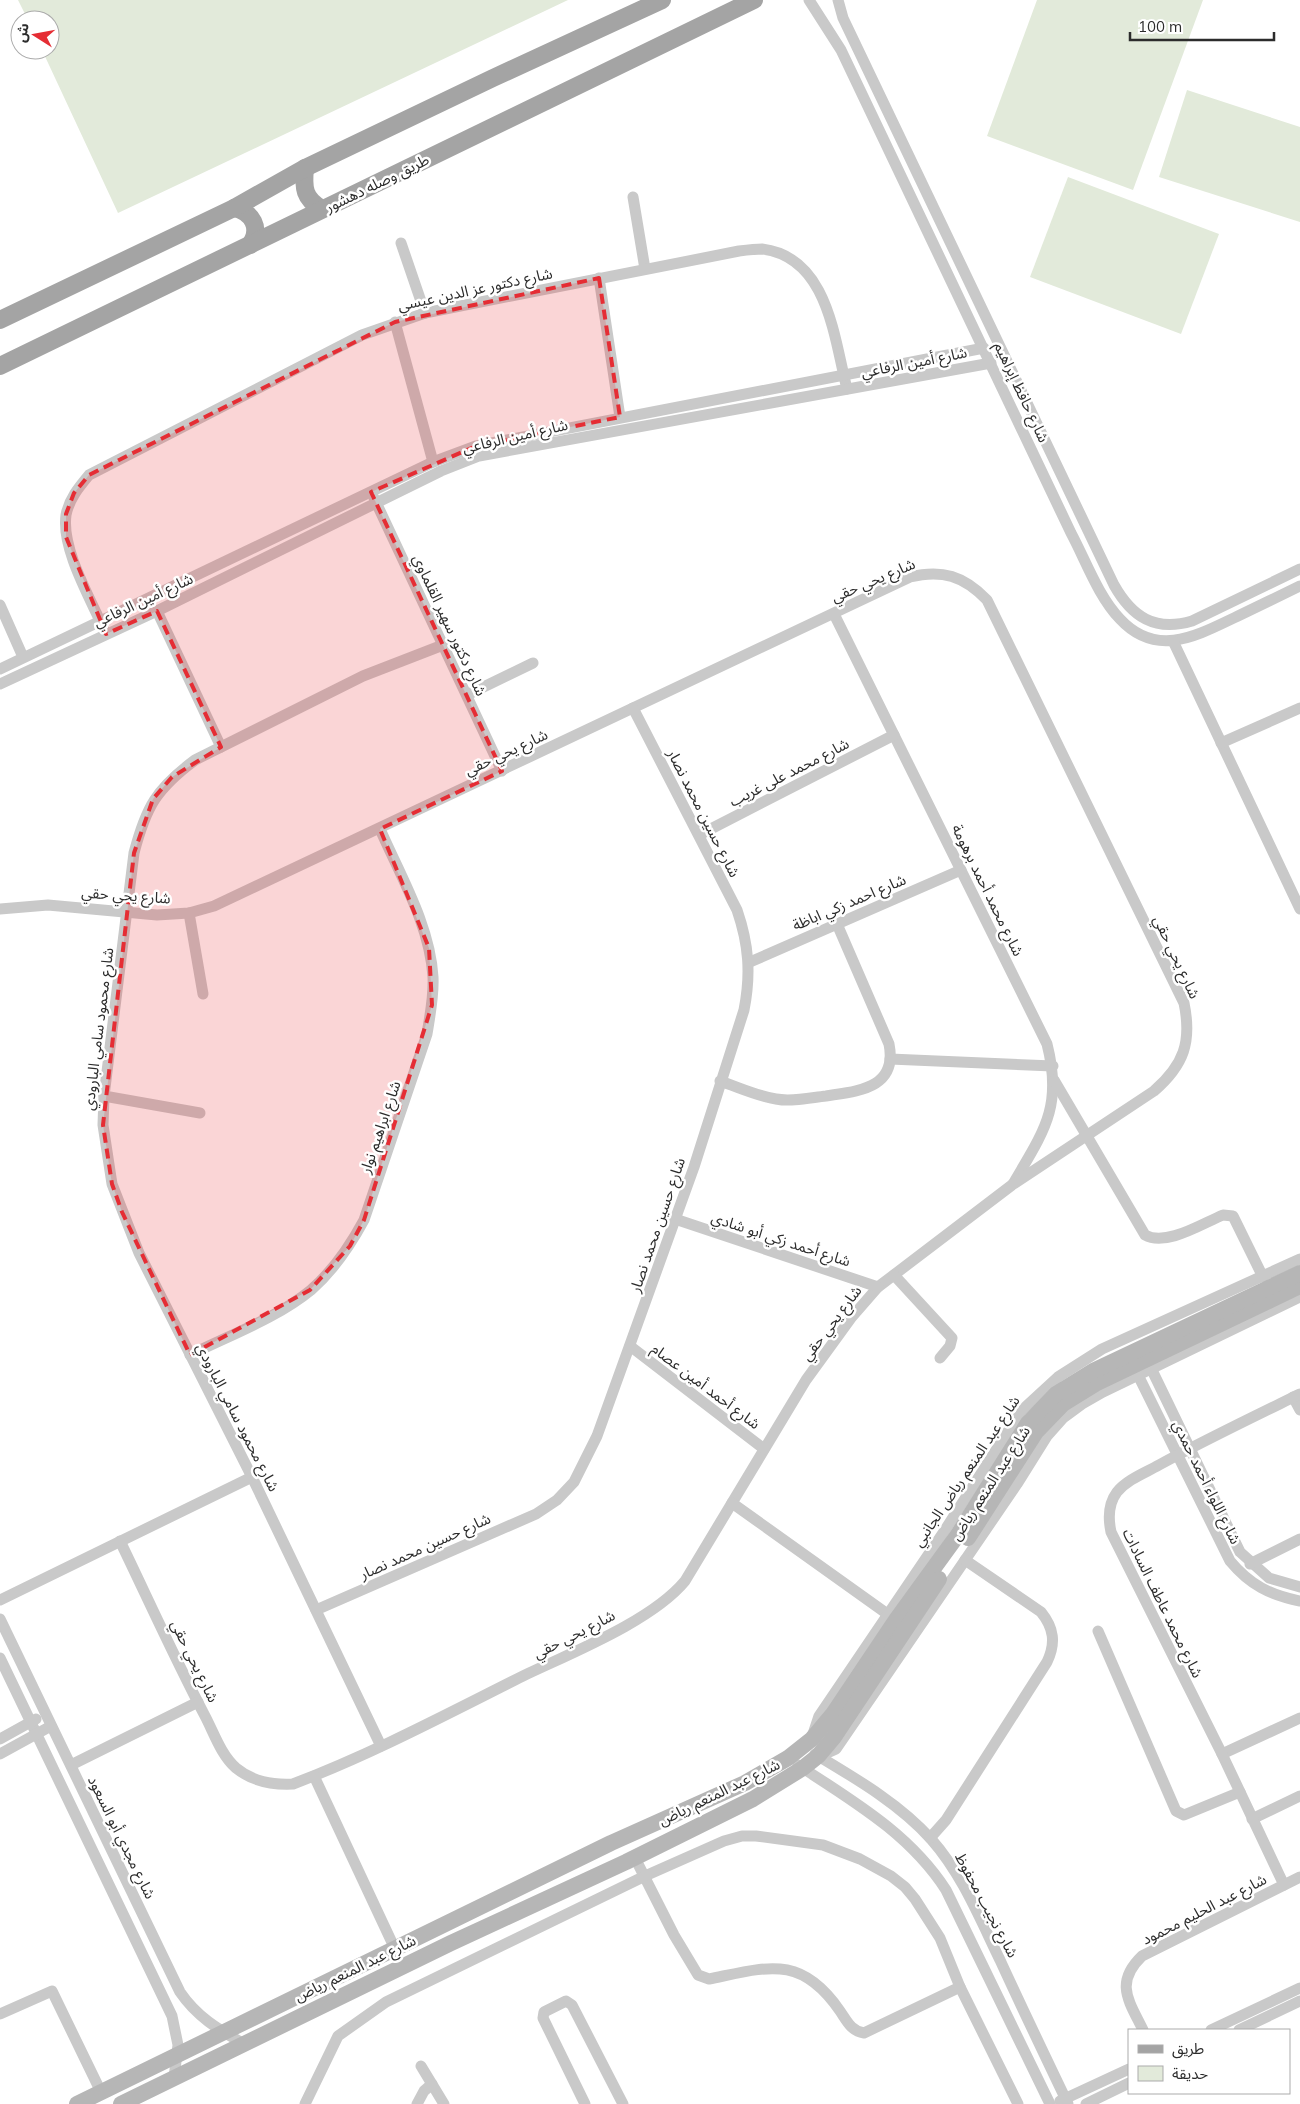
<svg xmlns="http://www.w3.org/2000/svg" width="1300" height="2104" font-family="Mulish,'Noto Sans Arabic',sans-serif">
	<rect width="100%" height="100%" fill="#fff"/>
	<g fill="#e2eada">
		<polygon points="18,0 568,0 118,213 42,50 50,50 50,20 28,20"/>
		<polygon points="1037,0 1203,0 1133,190 987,136"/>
		<polygon points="1187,90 1300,127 1300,222 1159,177"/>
		<polygon points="1068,177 1219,234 1181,334 1030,277"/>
	</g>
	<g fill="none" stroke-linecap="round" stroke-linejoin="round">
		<g stroke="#c9c9c9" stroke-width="11">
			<path d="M 809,0 L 841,50 L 1071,533 C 1086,561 1098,596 1120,619 C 1157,659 1198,635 1238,616 C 1259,606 1279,596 1300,586"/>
			<path d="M 838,0 L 843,18 L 1114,585 C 1132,617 1155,632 1192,621 L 1300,569"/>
			<polyline points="633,197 645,269"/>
			<polyline points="401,243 425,313"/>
			<polyline points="599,278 620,417"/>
			<polyline points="395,322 433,462"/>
			<polyline points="374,498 502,771"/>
			<polyline points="0,605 23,657"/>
			<polyline points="157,611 221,747"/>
			<path d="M 834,614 L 1047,1044 C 1063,1107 1044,1131 1013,1184"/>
			<path d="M 106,634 C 92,601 61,550 66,515 C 69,499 79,487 89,475 L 362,335 L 425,313 L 739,251 C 747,250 755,249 762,249 C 828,257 834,338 847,389"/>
			<polyline points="1173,641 1300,909"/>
			<polyline points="0,669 433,462 476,446 984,348"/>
			<polyline points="0,684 157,611 441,471 479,456 991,363"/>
			<polyline points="467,695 533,663"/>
			<polyline points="1221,743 1300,708"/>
			<polyline points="699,835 894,735"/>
			<path d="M 0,909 L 48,905 L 157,915 L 189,913 L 214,906 L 910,577 C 942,569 964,576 987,600 L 1184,1003 C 1192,1042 1184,1065 1154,1091 L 1012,1185 L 878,1287 L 851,1318 L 806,1380 L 685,1581 C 652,1621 571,1653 523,1676 C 447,1714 372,1754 293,1784 C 272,1785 253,1782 236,1768 C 221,1755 214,1733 205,1716 C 175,1659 148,1599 120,1541"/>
			<polyline points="189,913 203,994"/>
			<polyline points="750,962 961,870"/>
			<polyline points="890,1059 1053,1066"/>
			<path d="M 1054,1080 L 1145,1235 C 1166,1247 1203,1223 1223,1215 L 1233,1216 L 1263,1277"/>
			<path d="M 720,1081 C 738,1087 757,1096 776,1099 C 792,1102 809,1098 826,1096 C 857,1091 898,1089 889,1044 L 837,924"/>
			<polyline points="104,1096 200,1113"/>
			<polyline points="675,1219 878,1287"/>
			<polyline points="894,1275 952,1338 950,1346 940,1358"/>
			<polyline points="630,1346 764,1449"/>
			<path d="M 190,1355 C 230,1335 277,1318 311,1290 C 334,1270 350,1246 364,1220 L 427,1034 C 430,1015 434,996 433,977 C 430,925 400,875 380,829"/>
			<polyline points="1149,1364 1240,1552 1269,1578 1300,1587"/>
			<path d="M 1135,1369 L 1230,1561 C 1250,1585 1270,1595 1300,1601"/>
			<polyline points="1293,1397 1300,1410"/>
			<polyline points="732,1503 893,1618"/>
			<polyline points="1250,1564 1300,1539"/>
			<polyline points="0,1600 252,1477"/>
			<path d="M 316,1610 L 536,1514 L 557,1500 L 574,1482 L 597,1436 L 694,1167 L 744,1010 C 751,974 749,945 737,910 L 633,708"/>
			<path d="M 0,1619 L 180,1992 C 197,2017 218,2029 244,2044"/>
			<polyline points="1098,1631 1176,1811 1184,1815 1240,1792"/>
			<polyline points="0,1658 172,2016 178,2045 174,2078"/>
			<polyline points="812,1737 819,1716 945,1530 1021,1411 1058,1377 1102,1349 1300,1259"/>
			<polyline points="0,1739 36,1719"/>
			<path d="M 381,1746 L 252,1477 L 139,1253 L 112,1184 L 103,1125 L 104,1096 L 134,853 C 146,807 156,789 195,760 L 363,676 L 443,645"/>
			<polyline points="0,1754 51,1726"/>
			<path d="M 815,1754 C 855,1778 900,1804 931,1839 C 962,1874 980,1919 1000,1960 C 1022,2008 1045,2056 1068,2104"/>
			<polyline points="819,1754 825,1754 836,1749 1017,1484 1047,1436 1063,1418 1082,1404 1103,1392 1300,1297"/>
			<polyline points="1222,1754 1300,1718"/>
			<polyline points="71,1765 198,1702"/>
			<path d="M 798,1765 C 853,1801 910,1834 946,1890 L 1050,2104"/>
			<polyline points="314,1776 395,1949"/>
			<polyline points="1252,1819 1300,1796"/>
			<path d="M 930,1838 L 946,1820 L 1047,1662 C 1056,1643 1054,1628 1041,1612 L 965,1560"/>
			<path d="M 635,1858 L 674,1935 L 698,1975 L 709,1979 C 768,1967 801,1954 840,2011 C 847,2021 851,2031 864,2033 L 960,1987"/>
			<path d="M 1284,1885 L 1222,1754 L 1111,1532 C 1108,1518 1108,1504 1117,1492 C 1128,1479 1145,1473 1159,1465 C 1205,1440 1253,1417 1300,1394"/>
			<polyline points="0,2014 52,1991 101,2092"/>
			<path d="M 1143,2030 C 1129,2001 1114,1983 1142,1956 L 1300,1877"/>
			<polyline points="1211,2030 1300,1988"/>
			<polyline points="1239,2030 1300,2001"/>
			<polyline points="421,2066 444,2104"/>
			<polyline points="1060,2101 1129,2069"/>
			<polyline points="305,2104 338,2036 386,2002 645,1876 724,1841 742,1836 756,1836 823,1845 860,1859 891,1876 905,1887 915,1899 940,1938 960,1987 1018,2104"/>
			<polyline points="417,2104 424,2091 432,2084"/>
			<polyline points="585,2104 543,2018 544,2012 566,2001 572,2005 623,2104"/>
			<polyline points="1086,2104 1129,2083"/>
		</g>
		<g stroke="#b6b6b6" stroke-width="16">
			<polyline points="968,1538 1036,1432 1063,1404 1097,1383 1300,1286"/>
			<polyline points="77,2104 611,1843 745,1783 788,1758 812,1739 833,1714 896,1620 957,1536 1028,1423 1056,1394 1093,1371 1300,1273"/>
			<polyline points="121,2104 451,1943 626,1862 753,1799 803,1768 818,1756 834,1737 939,1579"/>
		</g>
		<g stroke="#a4a4a4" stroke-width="18">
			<path d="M 305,168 C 303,188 304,199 322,209"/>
			<path d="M 234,208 C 252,212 262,228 250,245"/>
			<polyline points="0,320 234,208 305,168 493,78 662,0"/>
			<polyline points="0,366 754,0"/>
		</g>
	</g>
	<path fill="#e52d34" fill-opacity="0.2" stroke="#e52d34" stroke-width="4" stroke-dasharray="10 6" stroke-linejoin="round" d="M 599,278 L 620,417 L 476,446 L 371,492 L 502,771 L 380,829 L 429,948 L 432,1005 L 364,1220 L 350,1246 L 310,1290 L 190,1355 L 122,1212 L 112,1184 L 103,1125 L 134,853 L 153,799 L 172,777 L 221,747 L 157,611 L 106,634 L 66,537 L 66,514 L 74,493 L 89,475 L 395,322 Z"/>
	<g text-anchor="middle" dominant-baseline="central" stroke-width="5" stroke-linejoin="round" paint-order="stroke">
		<g font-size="15" fill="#2c2c2c" stroke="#fff">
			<text transform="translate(377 183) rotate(-26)">طريق وصله دهشور</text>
			<text transform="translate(475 289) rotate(-12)">شارع دكتور عز الدين عيسي</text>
			<text transform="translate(914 362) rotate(-11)">شارع أمين الرفاعي</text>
			<text transform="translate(1022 392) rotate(65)">شارع حافظ إبراهيم</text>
			<text transform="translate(515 436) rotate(-13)">شارع أمين الرفاعي</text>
			<text transform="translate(873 580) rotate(-23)">شارع يحي حقي</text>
			<text transform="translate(143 600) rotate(-25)">شارع أمين الرفاعي</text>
			<text transform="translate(450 625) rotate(65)">شارع دكتور سهير القلماوي</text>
			<text transform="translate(506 752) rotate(-25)">شارع يحي حقي</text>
			<text transform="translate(789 772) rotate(-27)">شارع محمد على غريب</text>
			<text transform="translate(704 813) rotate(63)">شارع حسين محمد نصار</text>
			<text transform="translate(988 890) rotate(64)">شارع محمد أحمد برهومة</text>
			<text transform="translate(126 895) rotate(4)">شارع يحي حقي</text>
			<text transform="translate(849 902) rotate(-23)">شارع احمد زكي اباظة</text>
			<text transform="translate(1177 957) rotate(65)">شارع يحي حقي</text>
			<text transform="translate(98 1029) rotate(-83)">شارع محمود سامي البارودي</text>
			<text transform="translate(380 1127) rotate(-71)">شارع ابراهيم نوار</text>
			<text transform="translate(657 1225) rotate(-71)">شارع حسين محمد نصار</text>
			<text transform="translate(781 1239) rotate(18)">شارع أحمد زكي أبو شادي</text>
			<text transform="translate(831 1323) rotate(-53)">شارع يحي حقي</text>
			<text transform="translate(706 1386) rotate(37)">شارع أحمد أمين عصام</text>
			<text transform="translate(238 1417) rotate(63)">شارع محمود سامي البارودي</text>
			<text transform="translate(966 1471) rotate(-56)">شارع عبد المنعم رياض الجانبي</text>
			<text transform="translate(1207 1482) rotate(64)">شارع اللواء أحمد حمدي</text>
			<text transform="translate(990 1483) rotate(-57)">شارع عبد المنعم رياض</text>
			<text transform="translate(425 1546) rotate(-24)">شارع حسين محمد نصار</text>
			<text transform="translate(1163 1603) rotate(64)">شارع محمد عاطف السادات</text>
			<text transform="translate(574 1634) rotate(-27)">شارع يحي حقي</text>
			<text transform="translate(195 1661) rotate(64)">شارع يحي حقي</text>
			<text transform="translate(719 1792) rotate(-26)">شارع عبد المنعم رياض</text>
			<text transform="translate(122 1837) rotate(64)">شارع مجدي أبو السعود</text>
			<text transform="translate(987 1905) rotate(62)">شارع نجيب محفوظ</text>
			<text transform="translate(1204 1909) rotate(-27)">شارع عبد الحليم محمود</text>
			<text transform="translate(355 1968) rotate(-26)">شارع عبد المنعم رياض</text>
		</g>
	</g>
	<rect x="1128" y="2029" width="162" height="65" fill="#ffffff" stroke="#ababab"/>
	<rect x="1138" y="2045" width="25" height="8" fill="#a4a4a4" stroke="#ababab"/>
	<text x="1172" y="2054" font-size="15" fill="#2c2c2c">طريق</text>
	<rect x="1138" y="2066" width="25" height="15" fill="#e2eada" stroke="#ababab"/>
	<text x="1172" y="2079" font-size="15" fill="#2c2c2c">حديقة</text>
	<g transform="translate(35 35) rotate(281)"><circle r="24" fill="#ffffff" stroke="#ababab"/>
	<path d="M0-4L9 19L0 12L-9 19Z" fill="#e52d34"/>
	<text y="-8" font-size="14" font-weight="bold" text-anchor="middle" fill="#2c2c2c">ش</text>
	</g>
	<path d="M1130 32v8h144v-8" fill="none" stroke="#2c2c2c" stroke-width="2.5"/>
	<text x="1138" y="32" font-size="15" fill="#2c2c2c" stroke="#ffffff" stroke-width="4" paint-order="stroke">100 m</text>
</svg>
